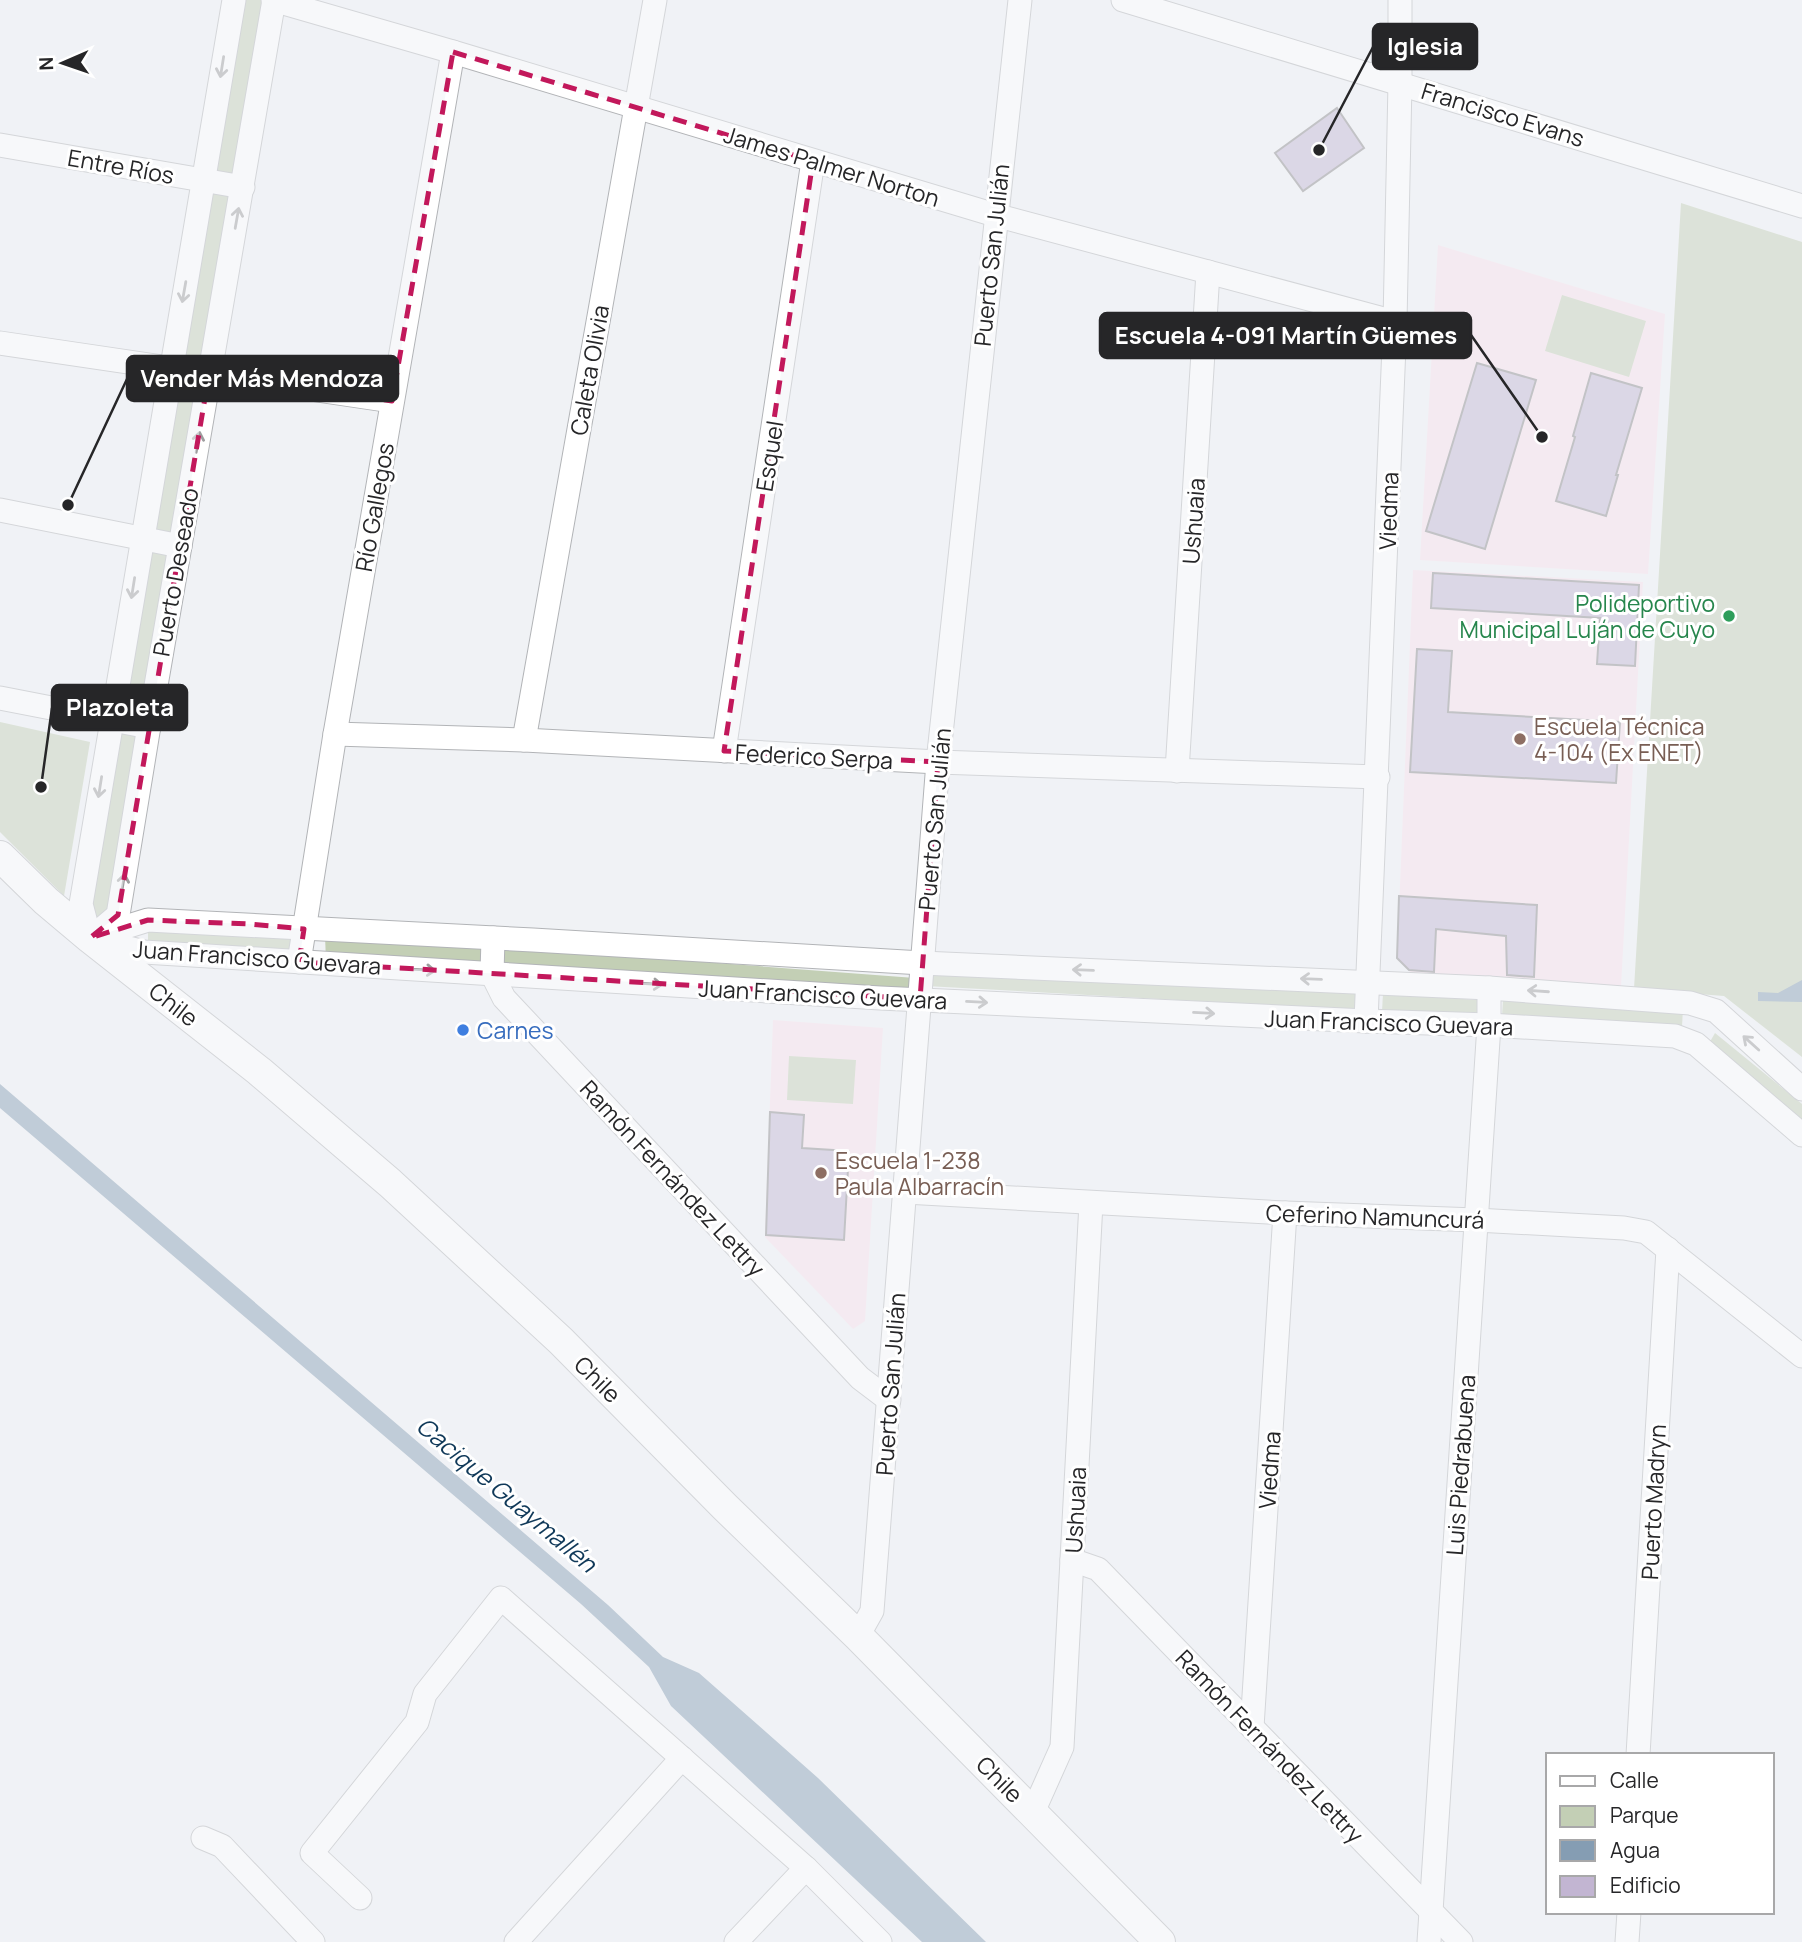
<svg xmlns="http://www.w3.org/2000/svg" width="1802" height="1942" font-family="Manrope,sans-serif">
	<rect width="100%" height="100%" fill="#f0f2f5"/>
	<g fill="#f9e1ec">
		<polygon points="1438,245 1665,314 1648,574 1420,560"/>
		<polygon points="1413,570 1643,582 1621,987 1411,973 1397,958"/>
		<polygon points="773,1020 883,1028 865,1321 853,1329 765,1237"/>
	</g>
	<g fill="#c3cfb5">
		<polygon points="234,0 274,0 118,915 90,938 81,904"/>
		<polygon points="1681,203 1802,242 1802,1057 1724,996 1634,989"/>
		<polygon points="1562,295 1646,321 1629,377 1545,351"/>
		<polygon points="0,722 90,742 64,896 0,832"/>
		<polygon points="148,928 302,934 301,955 148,947"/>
		<polygon points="325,935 490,943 489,972 326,962"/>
		<polygon points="504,947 915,978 916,997 504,973"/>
		<polygon points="927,968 1361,992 1360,1010 926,986"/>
		<polygon points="1383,994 1478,1000 1478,1017 1382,1011"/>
		<polygon points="1503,999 1683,1009 1682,1026 1502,1017"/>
		<polygon points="1715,1033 1802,1104 1802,1126 1707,1047"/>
		<polygon points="789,1056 856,1060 853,1104 787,1100"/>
	</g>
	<g fill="#859db3">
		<polygon points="1802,980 1802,1002 1758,1001 1758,992 1778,993"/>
		<polygon points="0,1084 608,1605 663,1657 699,1673 818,1778 986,1942 922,1942 671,1706 649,1667 581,1604 0,1108"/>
	</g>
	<g fill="#c2b5d2" stroke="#8b8a8d" stroke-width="2">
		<polygon points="1337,108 1364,148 1303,191 1275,153"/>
		<polygon points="1477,363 1536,380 1485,549 1426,531"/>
		<polygon points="1591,373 1642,388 1616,475 1618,475 1606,516 1556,501 1575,437 1573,436"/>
		<polygon points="1433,573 1639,585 1635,666 1597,664 1600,618 1431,608"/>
		<polygon points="1417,649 1452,651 1448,712 1620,722 1616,783 1410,772"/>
		<polygon points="1399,896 1537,905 1534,977 1507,975 1506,936 1436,929 1434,972 1409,970 1397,958"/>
		<polygon points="770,1112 804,1115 802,1148 849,1151 844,1240 766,1235"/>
	</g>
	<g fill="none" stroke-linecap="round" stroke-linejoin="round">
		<defs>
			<g id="minor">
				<polyline points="273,0 453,52 995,215 1395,322"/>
				<polyline points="1123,0 1802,206"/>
				<polyline points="0,145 243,187"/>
				<polyline points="0,343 392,401"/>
				<polyline points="0,510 180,546"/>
				<polyline points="0,698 149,727"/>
				<polyline points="335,734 524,740 938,762 1378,777"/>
				<polyline points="524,740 655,0"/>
				<polyline points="724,751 813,161"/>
				<polyline points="1177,771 1208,272"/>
				<polyline points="98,932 118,915 148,732 274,0"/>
				<polyline points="90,938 148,920 533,940 922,963 1489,988 1690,1003 1716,1011 1802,1089"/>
				<polyline points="90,938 81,904 234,0"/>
				<polyline points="493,938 492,974 504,998 860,1378 889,1400"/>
				<polyline points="96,940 144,952 880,998 1366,1021 1489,1025 1675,1036 1696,1044 1802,1135"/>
				<polyline points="299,962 335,734 453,52"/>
				<polyline points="1366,1021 1395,322 1400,83 1400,0"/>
				<polyline points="905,1192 1285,1213 1476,1220 1624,1228 1646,1232 1802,1356"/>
				<polyline points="1072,1560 1098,1569 1461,1942"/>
				<polyline points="858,1636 872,1611 938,762 1020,0"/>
				<polyline points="1252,1727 1285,1213"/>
				<polyline points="1638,1755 1668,1249"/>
				<polyline points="1033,1812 1062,1747 1091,1203"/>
				<polyline points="203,1838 222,1846 313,1942"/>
				<polyline points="360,1898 312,1853 417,1722 425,1694 501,1598 806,1868 880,1942"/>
				<polyline points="516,1942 682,1758"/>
				<polyline points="736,1942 806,1868"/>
				<polyline points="1429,1942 1489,1025 1489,988"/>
				<polyline points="1627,1942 1629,1912"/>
			</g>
			<polyline id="major" points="0,856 46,901 90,938 259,1071 390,1183 561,1341 725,1507 858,1636 1160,1942"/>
		</defs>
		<use href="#minor" stroke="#b2b4b7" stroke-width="25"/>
		<use href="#major" stroke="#b2b4b7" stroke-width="32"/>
		<use href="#minor" stroke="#fff" stroke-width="23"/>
		<use href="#major" stroke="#fff" stroke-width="30"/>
	</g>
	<defs><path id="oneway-shaft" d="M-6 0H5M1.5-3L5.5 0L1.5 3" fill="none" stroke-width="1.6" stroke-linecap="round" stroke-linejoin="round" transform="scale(1.75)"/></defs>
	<g stroke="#9d9d9e">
		<use href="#oneway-shaft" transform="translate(222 67) rotate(99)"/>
		<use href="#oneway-shaft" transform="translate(237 218) rotate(-80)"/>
		<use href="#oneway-shaft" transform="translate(184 292) rotate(100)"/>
		<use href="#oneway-shaft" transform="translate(198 442) rotate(-80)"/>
		<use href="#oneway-shaft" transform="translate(133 588) rotate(99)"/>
		<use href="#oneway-shaft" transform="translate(100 787) rotate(99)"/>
		<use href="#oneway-shaft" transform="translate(123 884) rotate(-81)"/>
		<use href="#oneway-shaft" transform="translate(425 970) rotate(3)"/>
		<use href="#oneway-shaft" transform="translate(1083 970) rotate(-178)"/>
		<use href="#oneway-shaft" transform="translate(1311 979) rotate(-178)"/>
		<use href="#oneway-shaft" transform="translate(652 984) rotate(4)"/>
		<use href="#oneway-shaft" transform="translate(1538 991) rotate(-176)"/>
		<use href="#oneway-shaft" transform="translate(977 1002) rotate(3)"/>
		<use href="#oneway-shaft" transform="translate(1204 1013) rotate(3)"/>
		<use href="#oneway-shaft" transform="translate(1751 1043) rotate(-138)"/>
	</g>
	<path d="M0 0H1802V1942H0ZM 453,52 L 813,161 L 724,751 L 938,762 L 920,999 L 299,962 L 304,929 L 249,924 L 148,920 L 90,938 L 118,915 L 209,374 L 392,401 Z" fill="#f0f2f5" fill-opacity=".55" fill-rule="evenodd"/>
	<path fill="none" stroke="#c2185b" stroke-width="5" stroke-dasharray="14 9" stroke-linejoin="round" d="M 453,52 L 813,161 L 724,751 L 938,762 L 920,999 L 299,962 L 304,929 L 249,924 L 148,920 L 90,938 L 118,915 L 209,374 L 392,401 Z"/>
	<circle fill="#2e9e5b" stroke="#fff" stroke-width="2.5" cx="1729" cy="616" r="7"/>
	<g fill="#8d6e63" stroke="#fff" stroke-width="2.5">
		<circle cx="1520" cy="739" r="7"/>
		<circle cx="821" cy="1173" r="7"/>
	</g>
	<circle fill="#3f7fe0" stroke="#fff" stroke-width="2.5" cx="463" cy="1030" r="7"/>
	<g text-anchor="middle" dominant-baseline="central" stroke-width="6" stroke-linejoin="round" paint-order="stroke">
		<g font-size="23" fill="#262628" stroke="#fff">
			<text transform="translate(1503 114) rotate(17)">Francisco Evans</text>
			<text transform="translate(121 166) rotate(10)">Entre Ríos</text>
			<text transform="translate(832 166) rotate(17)">James Palmer Norton</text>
			<text transform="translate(991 255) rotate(-84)">Puerto San Julián</text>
			<text transform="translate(589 370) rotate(-80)">Caleta Olivia</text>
			<text transform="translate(769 456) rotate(-81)">Esquel</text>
			<text transform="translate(374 507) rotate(-80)">Río Gallegos</text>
			<text transform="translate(1388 511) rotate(-88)">Viedma</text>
			<text transform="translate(1193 521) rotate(-86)">Ushuaia</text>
			<text transform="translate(175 572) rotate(-80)">Puerto Deseado</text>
			<text transform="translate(814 756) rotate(3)">Federico Serpa</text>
			<text transform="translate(934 819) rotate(-85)">Puerto San Julián</text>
			<text transform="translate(257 957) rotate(4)">Juan Francisco Guevara</text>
			<text transform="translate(823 994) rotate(3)">Juan Francisco Guevara</text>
			<text transform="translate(174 1004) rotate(38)">Chile</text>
			<text transform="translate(1389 1022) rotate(2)">Juan Francisco Guevara</text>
			<text transform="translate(673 1178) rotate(47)">Ramón Fernández Lettry</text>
			<text transform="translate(1375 1216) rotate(2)">Ceferino Namuncurá</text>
			<text transform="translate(598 1379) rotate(45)">Chile</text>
			<text transform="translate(890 1384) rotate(-86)">Puerto San Julián</text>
			<text transform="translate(1460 1465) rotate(-86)">Luis Piedrabuena</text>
			<text transform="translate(1269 1470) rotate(-86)">Viedma</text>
			<text transform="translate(1653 1502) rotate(-87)">Puerto Madryn</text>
			<text transform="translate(1075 1510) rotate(-87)">Ushuaia</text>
			<text transform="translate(1270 1746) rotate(46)">Ramón Fernández Lettry</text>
			<text transform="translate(1000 1779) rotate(45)">Chile</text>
		</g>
		<g font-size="23" fill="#27864d" stroke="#fff" text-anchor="end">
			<text x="1715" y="603">Polideportivo<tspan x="1715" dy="26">Municipal Luján de Cuyo</tspan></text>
		</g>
		<g font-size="23" fill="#785e54" stroke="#fff" text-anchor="start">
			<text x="1534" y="726">Escuela Técnica<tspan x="1534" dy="26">4-104 (Ex ENET)</tspan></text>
			<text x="835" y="1160">Escuela 1-238<tspan x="835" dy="26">Paula Albarracín</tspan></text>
		</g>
		<g font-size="23" fill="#366cbe" stroke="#fff" text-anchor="start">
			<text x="477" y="1030">Carnes</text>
		</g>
		<g font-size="24" font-style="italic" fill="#103959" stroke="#fff">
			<text transform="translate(507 1494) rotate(40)">Cacique Guaymallén</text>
		</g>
	</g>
	<path fill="none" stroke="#262628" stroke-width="2.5" d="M1319 150L1373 47M1542 437L1471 335M68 505L127 379M41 787L52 708"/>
	<g fill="#262628" stroke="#fff" stroke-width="2.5">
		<circle cx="1319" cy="150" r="7"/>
		<circle cx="1542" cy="437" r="7"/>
		<circle cx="68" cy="505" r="7"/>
		<circle cx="41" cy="787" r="7"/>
	</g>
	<g fill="#262628" stroke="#262628" stroke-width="2.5">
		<rect x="1373" y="24" width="104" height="45" rx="7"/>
		<rect x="1100" y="313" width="371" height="45" rx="7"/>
		<rect x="127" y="356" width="271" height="45" rx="7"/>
		<rect x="52" y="685" width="135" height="45" rx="7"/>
	</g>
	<g font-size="24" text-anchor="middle" font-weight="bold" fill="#fff">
		<text x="1425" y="55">Iglesia</text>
		<text x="1286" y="344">Escuela 4-091 Martín Güemes</text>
		<text x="262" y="387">Vender Más Mendoza</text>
		<text x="120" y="716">Plazoleta</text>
	</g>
	<rect x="1546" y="1753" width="228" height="161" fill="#ffffff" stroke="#a8a8a9" stroke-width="2"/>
	<rect x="1560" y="1776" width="35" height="10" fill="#ffffff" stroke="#a8a8a9" stroke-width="2"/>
	<text x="1610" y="1788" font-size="21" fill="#262628">Calle</text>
	<rect x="1560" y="1806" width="35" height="21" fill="#c3cfb5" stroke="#a8a8a9" stroke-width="2"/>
	<text x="1610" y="1823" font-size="21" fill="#262628">Parque</text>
	<rect x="1560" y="1840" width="35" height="21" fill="#859db3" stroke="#a8a8a9" stroke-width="2"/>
	<text x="1610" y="1858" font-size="21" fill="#262628">Agua</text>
	<rect x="1560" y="1876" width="35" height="21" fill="#c2b5d2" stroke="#a8a8a9" stroke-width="2"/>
	<text x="1610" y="1893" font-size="21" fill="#262628">Edificio</text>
	<g transform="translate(63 63) rotate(268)" stroke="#ffffff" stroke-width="5" paint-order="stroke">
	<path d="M0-5L12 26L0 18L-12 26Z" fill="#262628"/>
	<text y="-10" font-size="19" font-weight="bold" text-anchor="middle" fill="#262628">N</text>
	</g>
</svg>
